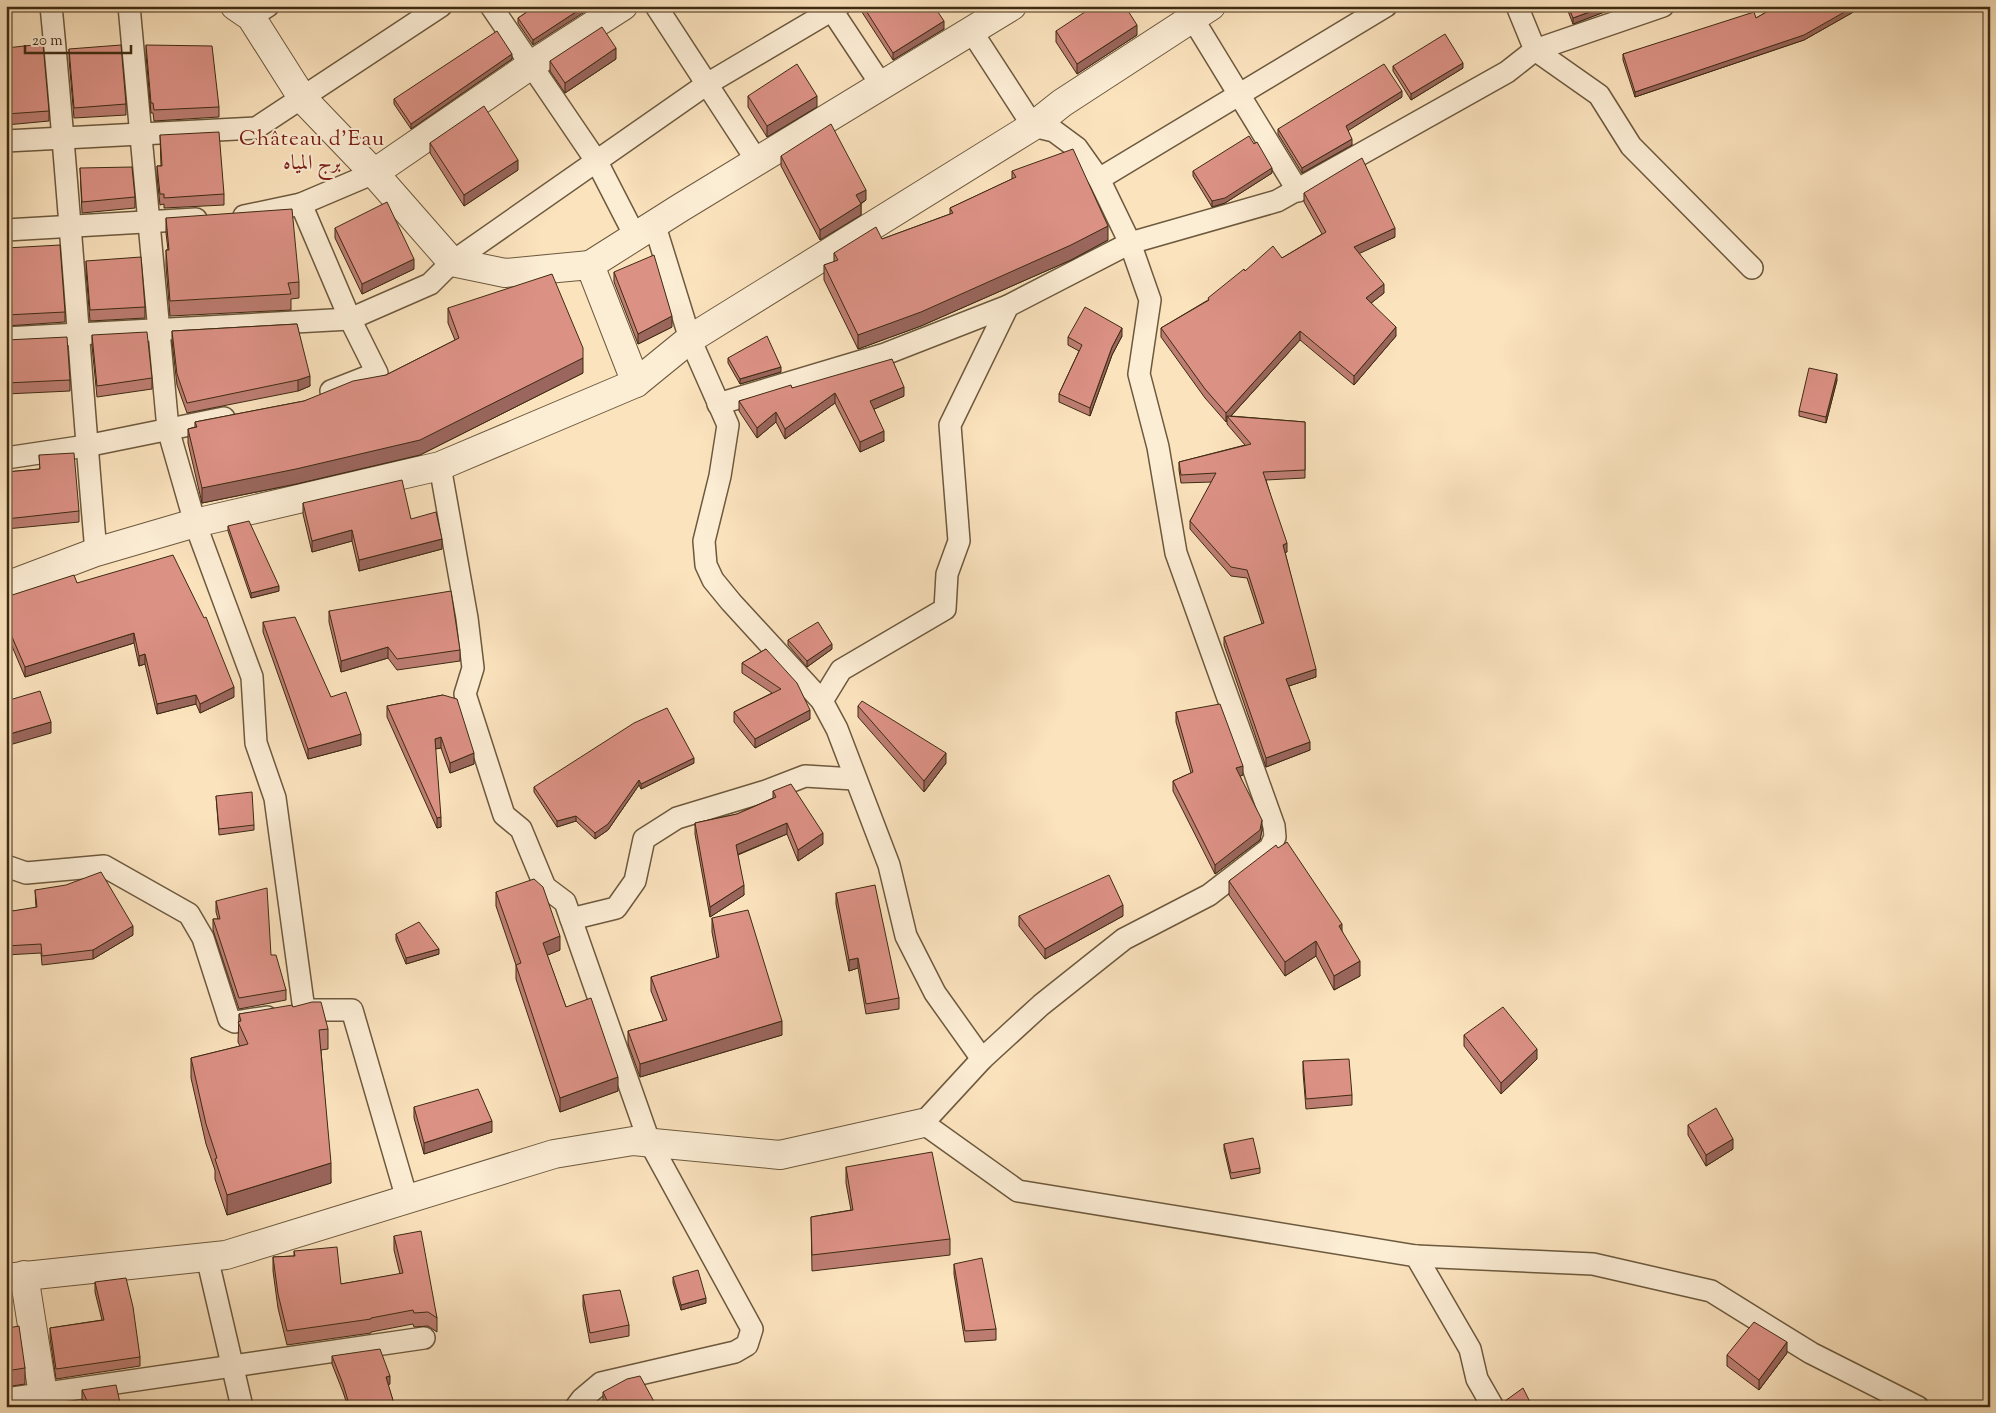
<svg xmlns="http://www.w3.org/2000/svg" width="1996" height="1413" font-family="'Sorts Mill Goudy',Amiri,serif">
	<rect width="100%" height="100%" fill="#fbe3be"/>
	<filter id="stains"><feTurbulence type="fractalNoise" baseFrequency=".004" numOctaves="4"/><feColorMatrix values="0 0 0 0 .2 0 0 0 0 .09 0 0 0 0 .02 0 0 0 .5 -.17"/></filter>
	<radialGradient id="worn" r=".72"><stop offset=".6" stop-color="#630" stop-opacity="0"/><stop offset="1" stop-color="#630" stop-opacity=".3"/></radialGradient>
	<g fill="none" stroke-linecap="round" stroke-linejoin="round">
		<defs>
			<g id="lane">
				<path d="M 51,6 C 69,188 80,370 96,552"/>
				<polyline points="129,6 168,429 195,523 252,677 256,743 275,798 304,1010 352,1010 407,1199"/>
				<polyline points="491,6 597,162 635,236"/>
				<polyline points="656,6 757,161"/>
				<polyline points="829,6 882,86"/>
				<polyline points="1185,6 1298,191"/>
				<polyline points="251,17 268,6"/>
				<polyline points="972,32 1033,126 1054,131 1077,148 1099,179 1130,243 1150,300 1139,374 1158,447 1176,553 1274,826 1275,837 1270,848 1209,895 1124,939 1041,1005 982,1059 923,1123 1018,1191 1416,1256 1593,1264 1711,1291 1811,1353 1918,1407"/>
				<polyline points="1535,50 1599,95 1631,146 1752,268"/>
				<polyline points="1535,50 1663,6"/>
				<polyline points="6,141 256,128 441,6"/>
				<polyline points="1099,179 1386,6"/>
				<polyline points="301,204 350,319 377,373 331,391"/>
				<polyline points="244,216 301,204 374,173"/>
				<polyline points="654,223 690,339 728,425 720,476 704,541 706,565 713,580 731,602 822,701 837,729 889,865 906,936 935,993 982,1059"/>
				<polyline points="6,230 196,219"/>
				<polyline points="6,338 350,319 430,284 452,262 707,84 839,6"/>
				<polyline points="718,404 885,354 1008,306"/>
				<polyline points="6,458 86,446 224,418"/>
				<polyline points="440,466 467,618 473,668 465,694 504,815 521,829 545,887 565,902 649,1141 752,1329 747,1345 735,1352 601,1383 582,1399 576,1407"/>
				<polyline points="822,701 841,670 945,609 947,574 959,541 950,425 1008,306 1130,243 1277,201 1507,72 1535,50 1517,6"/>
				<polyline points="6,866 26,873 104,866 189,914 203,938 229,1019 235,1022 267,1017"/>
				<polyline points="571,919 616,908 635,881 644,839 677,818 766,791 805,776 854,779"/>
				<polyline points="1416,1256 1470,1349 1477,1379 1493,1407"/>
				<polyline points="207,1257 242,1407"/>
				<polyline points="6,1399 424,1338"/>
			</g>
			<g id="street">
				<polyline points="235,6 251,17 303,99 374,173 452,262 505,273 590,265 636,383"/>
				<polyline points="374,173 531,65 623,6"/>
				<polyline points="590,265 680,208 1012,6"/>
				<polyline points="6,586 96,552 195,523 440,466 636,383 690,339 1033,126 1062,103 1211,6"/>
				<polyline points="24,1275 45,1407"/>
				<polyline points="6,1278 226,1255 554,1154 633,1141 780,1155 923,1123"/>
			</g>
		</defs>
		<use href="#lane" stroke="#6d593d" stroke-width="24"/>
		<use href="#street" stroke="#6d593d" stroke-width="30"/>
		<use href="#lane" stroke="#fcedd5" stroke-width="21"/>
		<use href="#street" stroke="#fcedd5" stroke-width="28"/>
	</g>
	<g fill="#bd7d72" stroke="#3e2b12">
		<polygon points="536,6 533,45 518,23 518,18"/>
		<polygon points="858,6 934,6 944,29 893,60"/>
		<polygon points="1566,6 1620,6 1573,24"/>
		<polygon points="1777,6 1864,6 1804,40 1635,97 1623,60 1623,54 1756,18"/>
		<polygon points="1056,31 1137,35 1077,74 1056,42"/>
		<polygon points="146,45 219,107 219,117 154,121 153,113 151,113 146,55"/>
		<polygon points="6,48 49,111 49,121 6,125 6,75 8,75"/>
		<polygon points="69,49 126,104 126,115 74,118 69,59"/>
		<polygon points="512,59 411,129 394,104 394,99"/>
		<polygon points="616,59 565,93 550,71 550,61"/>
		<polygon points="1393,66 1463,68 1411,100 1393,71"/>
		<polygon points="748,96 817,107 767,137 748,107"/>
		<polygon points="1402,97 1348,130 1352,145 1302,173 1278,134 1278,129"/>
		<polygon points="160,135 224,194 224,205 164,208 164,204 160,205 157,177 157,166 161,166"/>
		<polygon points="430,143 518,170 464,206 430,153"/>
		<polygon points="781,156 866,200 861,204 861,215 820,240 781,166"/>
		<polygon points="80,168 135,197 135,208 82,213"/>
		<polygon points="1012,171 1108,240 1071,260 921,326 858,349 824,280 824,265 834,262 834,253 882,239 950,214 950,208 1012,179"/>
		<polygon points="1193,171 1272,173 1225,203 1212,207 1193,176"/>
		<polygon points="1304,193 1395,237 1359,253 1384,293 1371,303 1396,336 1354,385 1300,340 1231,416 1305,422 1305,478 1266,480 1287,552 1285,552 1316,677 1289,686 1310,750 1266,767 1224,645 1224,637 1262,624 1247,578 1231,576 1190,529 1190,521 1212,482 1181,483 1179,470 1179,462 1245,445 1227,424 1227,421 1226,422 1205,398 1161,337 1161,328 1208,300 1245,271 1282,258 1322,234 1304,202"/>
		<polygon points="166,218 299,282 299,298 291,299 291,310 170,316 166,266 166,250 168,250 166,233"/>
		<polygon points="335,228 414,269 362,294 335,238"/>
		<polygon points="6,248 65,312 65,322 6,326"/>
		<polygon points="86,261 145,307 145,318 90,321 86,271"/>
		<polygon points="614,272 672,327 638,344 614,282"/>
		<polygon points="448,308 583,373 420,455 296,484 202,503 188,443 188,429 195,427 195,422 304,401 386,375 455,340 448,323"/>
		<polygon points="297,324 310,386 298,391 187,413 177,385 172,341 172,331"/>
		<polygon points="92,335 152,378 152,389 97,397 92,346"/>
		<polygon points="1122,336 1112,355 1090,416 1059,402 1059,394 1079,351 1068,345 1068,337"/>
		<polygon points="6,340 70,380 70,391 6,394"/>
		<polygon points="728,358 781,372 740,384 728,363"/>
		<polygon points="1837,380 1826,423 1799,416 1799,411"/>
		<polygon points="792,388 904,396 874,409 884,441 860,452 835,403 785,439 776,422 757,438 739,411 739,401"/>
		<polygon points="39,455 79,511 79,522 6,529 6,472 40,469"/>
		<polygon points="303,503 411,519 442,549 359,571 352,541 312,552 303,514"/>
		<polygon points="228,526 279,591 251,598 228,531"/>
		<polygon points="77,583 234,697 200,713 196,704 157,714 145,664 139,666 134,643 25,677 6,632 6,597"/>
		<polygon points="329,611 460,650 460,661 397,670 388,658 341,672 329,622"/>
		<polygon points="263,622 331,697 361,745 308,759 263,632"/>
		<polygon points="788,640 832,649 807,667 788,645"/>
		<polygon points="766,649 810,719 755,748 734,722 734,712 772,693 742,673 742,663"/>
		<polygon points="443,695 474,764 450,773 441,748 435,749 441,827 437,828 387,717 387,706"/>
		<polygon points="858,706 946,763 924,792 858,717"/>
		<polygon points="1176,712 1243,775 1240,776 1262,830 1260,840 1215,874 1173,791 1173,781 1191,773 1176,722"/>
		<polygon points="694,763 641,789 639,785 608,830 595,839 576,821 557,827 534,792 534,787"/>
		<polygon points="773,791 823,844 798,861 787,834 738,855 744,895 710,917 695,834 695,823 737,814 773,798"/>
		<polygon points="216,796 254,825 254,830 219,835"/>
		<polygon points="1278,848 1342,931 1360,976 1334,990 1316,956 1285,976 1229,895 1229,881"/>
		<polygon points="35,890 133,935 93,959 42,965 41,953 6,955 6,912 36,908"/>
		<polygon points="496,892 560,950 547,955 566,1007 618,1091 560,1112 516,979 516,965 496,906"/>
		<polygon points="836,893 899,998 899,1009 866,1014 858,968 849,971 836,904"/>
		<polygon points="216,901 271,955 286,990 286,1000 239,1009 213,930 213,919 218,919 216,912"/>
		<polygon points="1019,916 1123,916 1045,959 1019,926"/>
		<polygon points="712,918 782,1035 640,1077 628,1044 628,1031 663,1021 651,991 651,977 717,958 712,932"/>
		<polygon points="396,934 439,954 406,964 396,940"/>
		<polygon points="293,1007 328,1029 328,1049 321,1050 331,1183 227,1215 215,1179 215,1170 206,1144 191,1078 191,1058 240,1046 238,1042 239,1014"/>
		<polygon points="1464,1035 1537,1059 1501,1094 1464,1046"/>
		<polygon points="1303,1061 1352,1095 1352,1105 1306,1109 1303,1072"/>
		<polygon points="414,1107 492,1132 424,1154 414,1118"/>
		<polygon points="1688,1125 1733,1149 1706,1166 1688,1135"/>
		<polygon points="1224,1144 1260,1168 1260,1173 1231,1179 1224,1149"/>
		<polygon points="846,1167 950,1239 950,1255 812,1271 811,1217 851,1210 846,1183"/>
		<polygon points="394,1236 437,1318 437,1332 428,1326 414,1327 413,1324 371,1332 371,1333 287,1345 278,1308 273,1271 273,1257 294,1256 294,1251 341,1284 400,1274 394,1250"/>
		<polygon points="954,1264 996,1329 996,1340 965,1342 954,1274"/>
		<polygon points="673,1277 706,1303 681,1310 673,1283"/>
		<polygon points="95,1282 140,1357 140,1366 56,1379 50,1338 50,1328 102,1320 95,1292"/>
		<polygon points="583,1295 629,1325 629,1336 590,1343 583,1306"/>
		<polygon points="6,1313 8,1328 25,1368 25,1384 6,1387"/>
		<polygon points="1787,1353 1759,1390 1727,1366 1727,1355"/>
		<polygon points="332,1356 390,1384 388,1385 395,1407 348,1407 343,1392 332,1364"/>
		<polygon points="82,1390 121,1407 85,1407 82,1401"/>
		<polygon points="603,1392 657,1407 605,1407 603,1403"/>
	</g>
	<g fill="#9a665d" stroke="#3e2b12">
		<polygon points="585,6 594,6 533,45 533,40"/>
		<polygon points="1606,6 1620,6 1573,24 1573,18"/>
		<polygon points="1855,6 1864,6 1804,40 1635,97 1635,92"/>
		<polygon points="944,21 944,29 893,60 893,53"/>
		<polygon points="1137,25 1137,35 1077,74 1077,64"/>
		<polygon points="616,48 616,59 565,93 565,83"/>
		<polygon points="512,54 512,59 411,129 411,124"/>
		<polygon points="1463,63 1463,68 1411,100 1411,94"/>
		<polygon points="1402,91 1402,97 1346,132 1346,126"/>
		<polygon points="817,96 817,107 767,137 767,126"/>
		<polygon points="1352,139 1352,145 1302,173 1302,168"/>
		<polygon points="518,160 518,170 464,206 464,195"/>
		<polygon points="1272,168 1272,173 1225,203 1212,207 1212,201"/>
		<polygon points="866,190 866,200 856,206 856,195"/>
		<polygon points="861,204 861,215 820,240 820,230"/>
		<polygon points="1108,226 1108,240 1071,260 921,326 858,349 858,335"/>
		<polygon points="1395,228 1395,237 1354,256 1354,247"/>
		<polygon points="414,259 414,269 362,294 362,284"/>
		<polygon points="1384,284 1384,293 1366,307 1366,298"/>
		<polygon points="672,316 672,327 638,344 638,334"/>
		<polygon points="1396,327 1396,336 1354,385 1354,376"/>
		<polygon points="1122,328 1122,336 1112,355 1090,416 1090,408 1112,347"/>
		<polygon points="1300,331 1300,340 1229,418 1227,416 1227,421 1226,422 1226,413"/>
		<polygon points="583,358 583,373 420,455 296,484 202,503 202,488"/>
		<polygon points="781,367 781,372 740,384 740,379"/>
		<polygon points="1837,374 1837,380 1826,423 1826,417"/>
		<polygon points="310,376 310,386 298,391 298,380"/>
		<polygon points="904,387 904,396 870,411 870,401"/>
		<polygon points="835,393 835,403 785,439 785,429"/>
		<polygon points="776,412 776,422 757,438 757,428"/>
		<polygon points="884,431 884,441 860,452 860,442"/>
		<polygon points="352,530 352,541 312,552 312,541"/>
		<polygon points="442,539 442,549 359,571 359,560"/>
		<polygon points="1287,543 1287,552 1283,553 1283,545"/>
		<polygon points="279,586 279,591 251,598 251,593"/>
		<polygon points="134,633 134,643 25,677 25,667"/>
		<polygon points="832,644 832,649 807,667 807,661"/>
		<polygon points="388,647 388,658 341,672 341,661"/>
		<polygon points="145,654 145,664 139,666 139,656"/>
		<polygon points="1316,669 1316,677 1286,687 1286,679"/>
		<polygon points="234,687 234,697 200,713 200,704"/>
		<polygon points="196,695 196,704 157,714 157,704"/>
		<polygon points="810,710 810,719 755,748 755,739"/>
		<polygon points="51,722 51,733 6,746 6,735"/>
		<polygon points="361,734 361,745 308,759 308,749"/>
		<polygon points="441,737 441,748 435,749 435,739"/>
		<polygon points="1310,742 1310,750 1266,767 1266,758"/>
		<polygon points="474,753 474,764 450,773 450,763"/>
		<polygon points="946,753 946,763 924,792 924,781"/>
		<polygon points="694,758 694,763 641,789 641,784"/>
		<polygon points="1243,766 1243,775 1236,778 1236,768"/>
		<polygon points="639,780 639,785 608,830 595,839 595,833"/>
		<polygon points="576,816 576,821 557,827 557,821"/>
		<polygon points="441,817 441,827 437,828 437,818"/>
		<polygon points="1262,820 1262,830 1260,840 1215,874 1215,865"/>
		<polygon points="787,823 787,834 736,855 736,845"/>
		<polygon points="823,833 823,844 798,861 798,850"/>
		<polygon points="744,885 744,895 710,917 710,907"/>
		<polygon points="1123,905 1123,916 1045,959 1045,949"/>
		<polygon points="1342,924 1342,938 1339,926"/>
		<polygon points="133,926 133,935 93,959 93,950"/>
		<polygon points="560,936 560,950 543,957 543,943"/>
		<polygon points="1316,941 1316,956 1285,976 1285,962"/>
		<polygon points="439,949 439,954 406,964 406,958"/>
		<polygon points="858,958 858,968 849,971 849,960"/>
		<polygon points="1360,961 1360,976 1334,990 1334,976"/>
		<polygon points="782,1021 782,1035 640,1077 640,1064"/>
		<polygon points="1537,1049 1537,1059 1501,1094 1501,1083"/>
		<polygon points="618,1077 618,1091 560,1112 560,1098"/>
		<polygon points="492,1121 492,1132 424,1154 424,1143"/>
		<polygon points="1733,1139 1733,1149 1706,1166 1706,1155"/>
		<polygon points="331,1163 331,1183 227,1215 227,1195"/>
		<polygon points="706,1298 706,1303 681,1310 681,1305"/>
		<polygon points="1787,1342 1787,1353 1759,1390 1759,1380"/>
		<polygon points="390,1376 390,1384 386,1385 386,1377"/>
	</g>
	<g fill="#dc9185" stroke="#3e2b12">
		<polygon points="536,6 585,6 533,40 518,18"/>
		<polygon points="863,6 934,6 944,21 893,53"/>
		<polygon points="1094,6 1125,6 1137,25 1077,64 1056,31"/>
		<polygon points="1568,6 1606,6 1573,18"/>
		<polygon points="1777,6 1855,6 1804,35 1635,92 1623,54 1754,12 1756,18"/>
		<polygon points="602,27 616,48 565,83 550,61"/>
		<polygon points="497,31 512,54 411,124 394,99"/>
		<polygon points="1445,34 1463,63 1411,94 1393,66"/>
		<polygon points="43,44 49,111 6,114 6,75 8,75 6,48"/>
		<polygon points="121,45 126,104 74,108 69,49"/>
		<polygon points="146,45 212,46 219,107 154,110 153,103 151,103"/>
		<polygon points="797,64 817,96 767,126 748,96"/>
		<polygon points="1384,64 1402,91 1346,126 1352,139 1302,168 1278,129"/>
		<polygon points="484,106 518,160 464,195 430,143"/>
		<polygon points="831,124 866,190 856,195 861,204 820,230 781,156"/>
		<polygon points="219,132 224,194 164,198 164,194 160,194 157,166 162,166 160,135"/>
		<polygon points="1249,136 1254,144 1257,142 1272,168 1225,198 1212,201 1193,171"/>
		<polygon points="1073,149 1108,226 1071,245 921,312 858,335 824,265 838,260 834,253 876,227 882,239 953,213 950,208 1016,177 1012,171"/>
		<polygon points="1362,158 1395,228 1354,247 1384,284 1366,298 1396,327 1354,376 1300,331 1226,413 1205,389 1161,328 1209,300 1208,298 1244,269 1245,271 1273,246 1282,258 1326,232 1304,193"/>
		<polygon points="132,167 135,197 82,202 80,168"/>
		<polygon points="387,202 414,259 362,284 335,228"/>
		<polygon points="292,209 299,282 288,283 291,294 170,301 166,250 169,250 166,218"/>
		<polygon points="60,245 65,312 6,315 6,248"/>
		<polygon points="654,255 672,316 638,334 614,272"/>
		<polygon points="141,257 145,307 90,310 86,261"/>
		<polygon points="552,274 583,348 583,358 420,440 296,469 202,488 188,429 197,427 195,422 304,401 353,381 386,375 459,338 448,308"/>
		<polygon points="1085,307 1122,328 1112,347 1090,408 1059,394 1082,345 1068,337"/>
		<polygon points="297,324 310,376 298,380 187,403 177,374 172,331"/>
		<polygon points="147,332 152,378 97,386 92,335"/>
		<polygon points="767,336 781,367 740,379 728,358"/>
		<polygon points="67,337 70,380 6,383 6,340"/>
		<polygon points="892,359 904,387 870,401 884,431 860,442 835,393 785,429 776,412 757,428 739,401 791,385 792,388"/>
		<polygon points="1809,368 1837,374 1826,417 1799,411"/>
		<polygon points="1227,416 1305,422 1305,470 1263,472 1287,543 1283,545 1316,669 1286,679 1310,742 1266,758 1224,637 1264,623 1247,570 1231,567 1190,521 1216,473 1181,475 1179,462 1251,444"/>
		<polygon points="74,453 79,511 6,519 6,472 40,469 39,455"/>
		<polygon points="402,480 411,519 436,512 442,539 359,560 352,530 312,541 303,503"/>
		<polygon points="249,521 279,586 251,593 228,526"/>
		<polygon points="173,555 204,618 206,617 234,687 200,704 196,695 157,704 145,654 139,656 134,633 25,667 6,623 6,597 74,575 77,583"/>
		<polygon points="451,591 460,650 397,659 388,647 341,661 329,611"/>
		<polygon points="295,617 331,697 346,692 361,734 308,749 263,622"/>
		<polygon points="818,622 832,644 807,661 788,640"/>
		<polygon points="766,649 797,683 810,710 755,739 734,712 781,689 742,663"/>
		<polygon points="40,691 51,722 6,735 6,701"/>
		<polygon points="443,695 457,699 474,753 450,763 441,737 435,739 441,817 437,818 387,706"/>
		<polygon points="862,701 946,753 924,781 858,706"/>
		<polygon points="1220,704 1243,766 1236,768 1262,820 1260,830 1215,865 1173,781 1193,772 1176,712"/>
		<polygon points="667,708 694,758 641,784 639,780 608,824 595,833 576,816 557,821 534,787 634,723"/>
		<polygon points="791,784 823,833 798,850 787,823 736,845 744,885 710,907 695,823 737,814 776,797 773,791"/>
		<polygon points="252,792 254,825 219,829 216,796"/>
		<polygon points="1287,842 1342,924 1339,926 1360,961 1334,976 1316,941 1285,962 1229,881 1276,845 1278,848"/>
		<polygon points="101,872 133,926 93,950 42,956 41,944 6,946 6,912 37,907 35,890 66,885"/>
		<polygon points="1109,875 1123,905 1045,949 1019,916"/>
		<polygon points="534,879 543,887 560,936 543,943 566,1007 591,998 618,1077 560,1098 516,965 521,963 496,892"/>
		<polygon points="875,885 899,998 866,1004 858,958 849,960 836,893"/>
		<polygon points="267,888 271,955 276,955 286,990 239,998 213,919 220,919 216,901"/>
		<polygon points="748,910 782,1021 640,1064 628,1031 667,1020 651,977 719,957 712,918"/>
		<polygon points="419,922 439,949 406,958 396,934"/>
		<polygon points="312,1002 321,1002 328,1029 319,1030 331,1163 227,1195 215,1159 217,1158 206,1124 191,1058 248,1044 238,1022 241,1021 239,1014 292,1005 293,1007"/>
		<polygon points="1503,1007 1537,1049 1501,1083 1464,1035"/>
		<polygon points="1349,1059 1352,1095 1306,1099 1303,1061"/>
		<polygon points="478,1089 492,1121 424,1143 414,1107"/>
		<polygon points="1716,1108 1733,1139 1706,1155 1688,1125"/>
		<polygon points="1253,1138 1260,1168 1231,1173 1224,1144"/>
		<polygon points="932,1152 950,1239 812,1255 811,1217 853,1210 846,1167"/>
		<polygon points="421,1231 437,1318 428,1312 414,1313 413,1310 371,1318 371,1319 287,1331 278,1294 273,1257 295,1256 294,1251 337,1247 341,1284 403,1273 394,1236"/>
		<polygon points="982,1258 996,1329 965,1331 954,1264"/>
		<polygon points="698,1270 706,1298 681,1305 673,1277"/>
		<polygon points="126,1278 133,1307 140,1357 56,1369 50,1328 104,1320 95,1282"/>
		<polygon points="620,1290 629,1325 590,1333 583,1295"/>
		<polygon points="6,1313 8,1328 19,1326 25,1368 6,1371"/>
		<polygon points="1754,1322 1787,1342 1759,1380 1727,1355"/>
		<polygon points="380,1349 390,1376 386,1377 395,1407 350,1407 343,1384 332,1356"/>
		<polygon points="640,1376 657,1407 610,1407 603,1392 627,1379"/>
		<polygon points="116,1385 121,1407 90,1407 82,1390"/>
		<polygon points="1523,1388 1532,1406 1540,1402 1543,1407 1501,1407 1505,1401"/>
	</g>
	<g text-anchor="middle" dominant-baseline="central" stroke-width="4" stroke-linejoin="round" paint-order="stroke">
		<g font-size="21" letter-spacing="1" fill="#7a1f14" stroke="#fcedd5">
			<text x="312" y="140">Château d'Eau<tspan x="312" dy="24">برج المياه</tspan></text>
		</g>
	</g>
	<rect width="1996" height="1413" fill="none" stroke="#fbe3be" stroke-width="25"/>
	<rect x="8" y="8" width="1981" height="1398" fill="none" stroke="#3e2b12" stroke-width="2.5"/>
	<rect x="12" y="12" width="1971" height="1388" fill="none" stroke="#3e2b12"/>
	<path d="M25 45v8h106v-8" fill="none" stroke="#3e2b12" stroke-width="2.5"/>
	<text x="32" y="45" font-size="15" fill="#3e2b12" stroke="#fcedd5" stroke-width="4" paint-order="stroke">20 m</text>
	<rect width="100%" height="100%" filter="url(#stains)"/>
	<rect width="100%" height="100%" fill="url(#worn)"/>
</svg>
